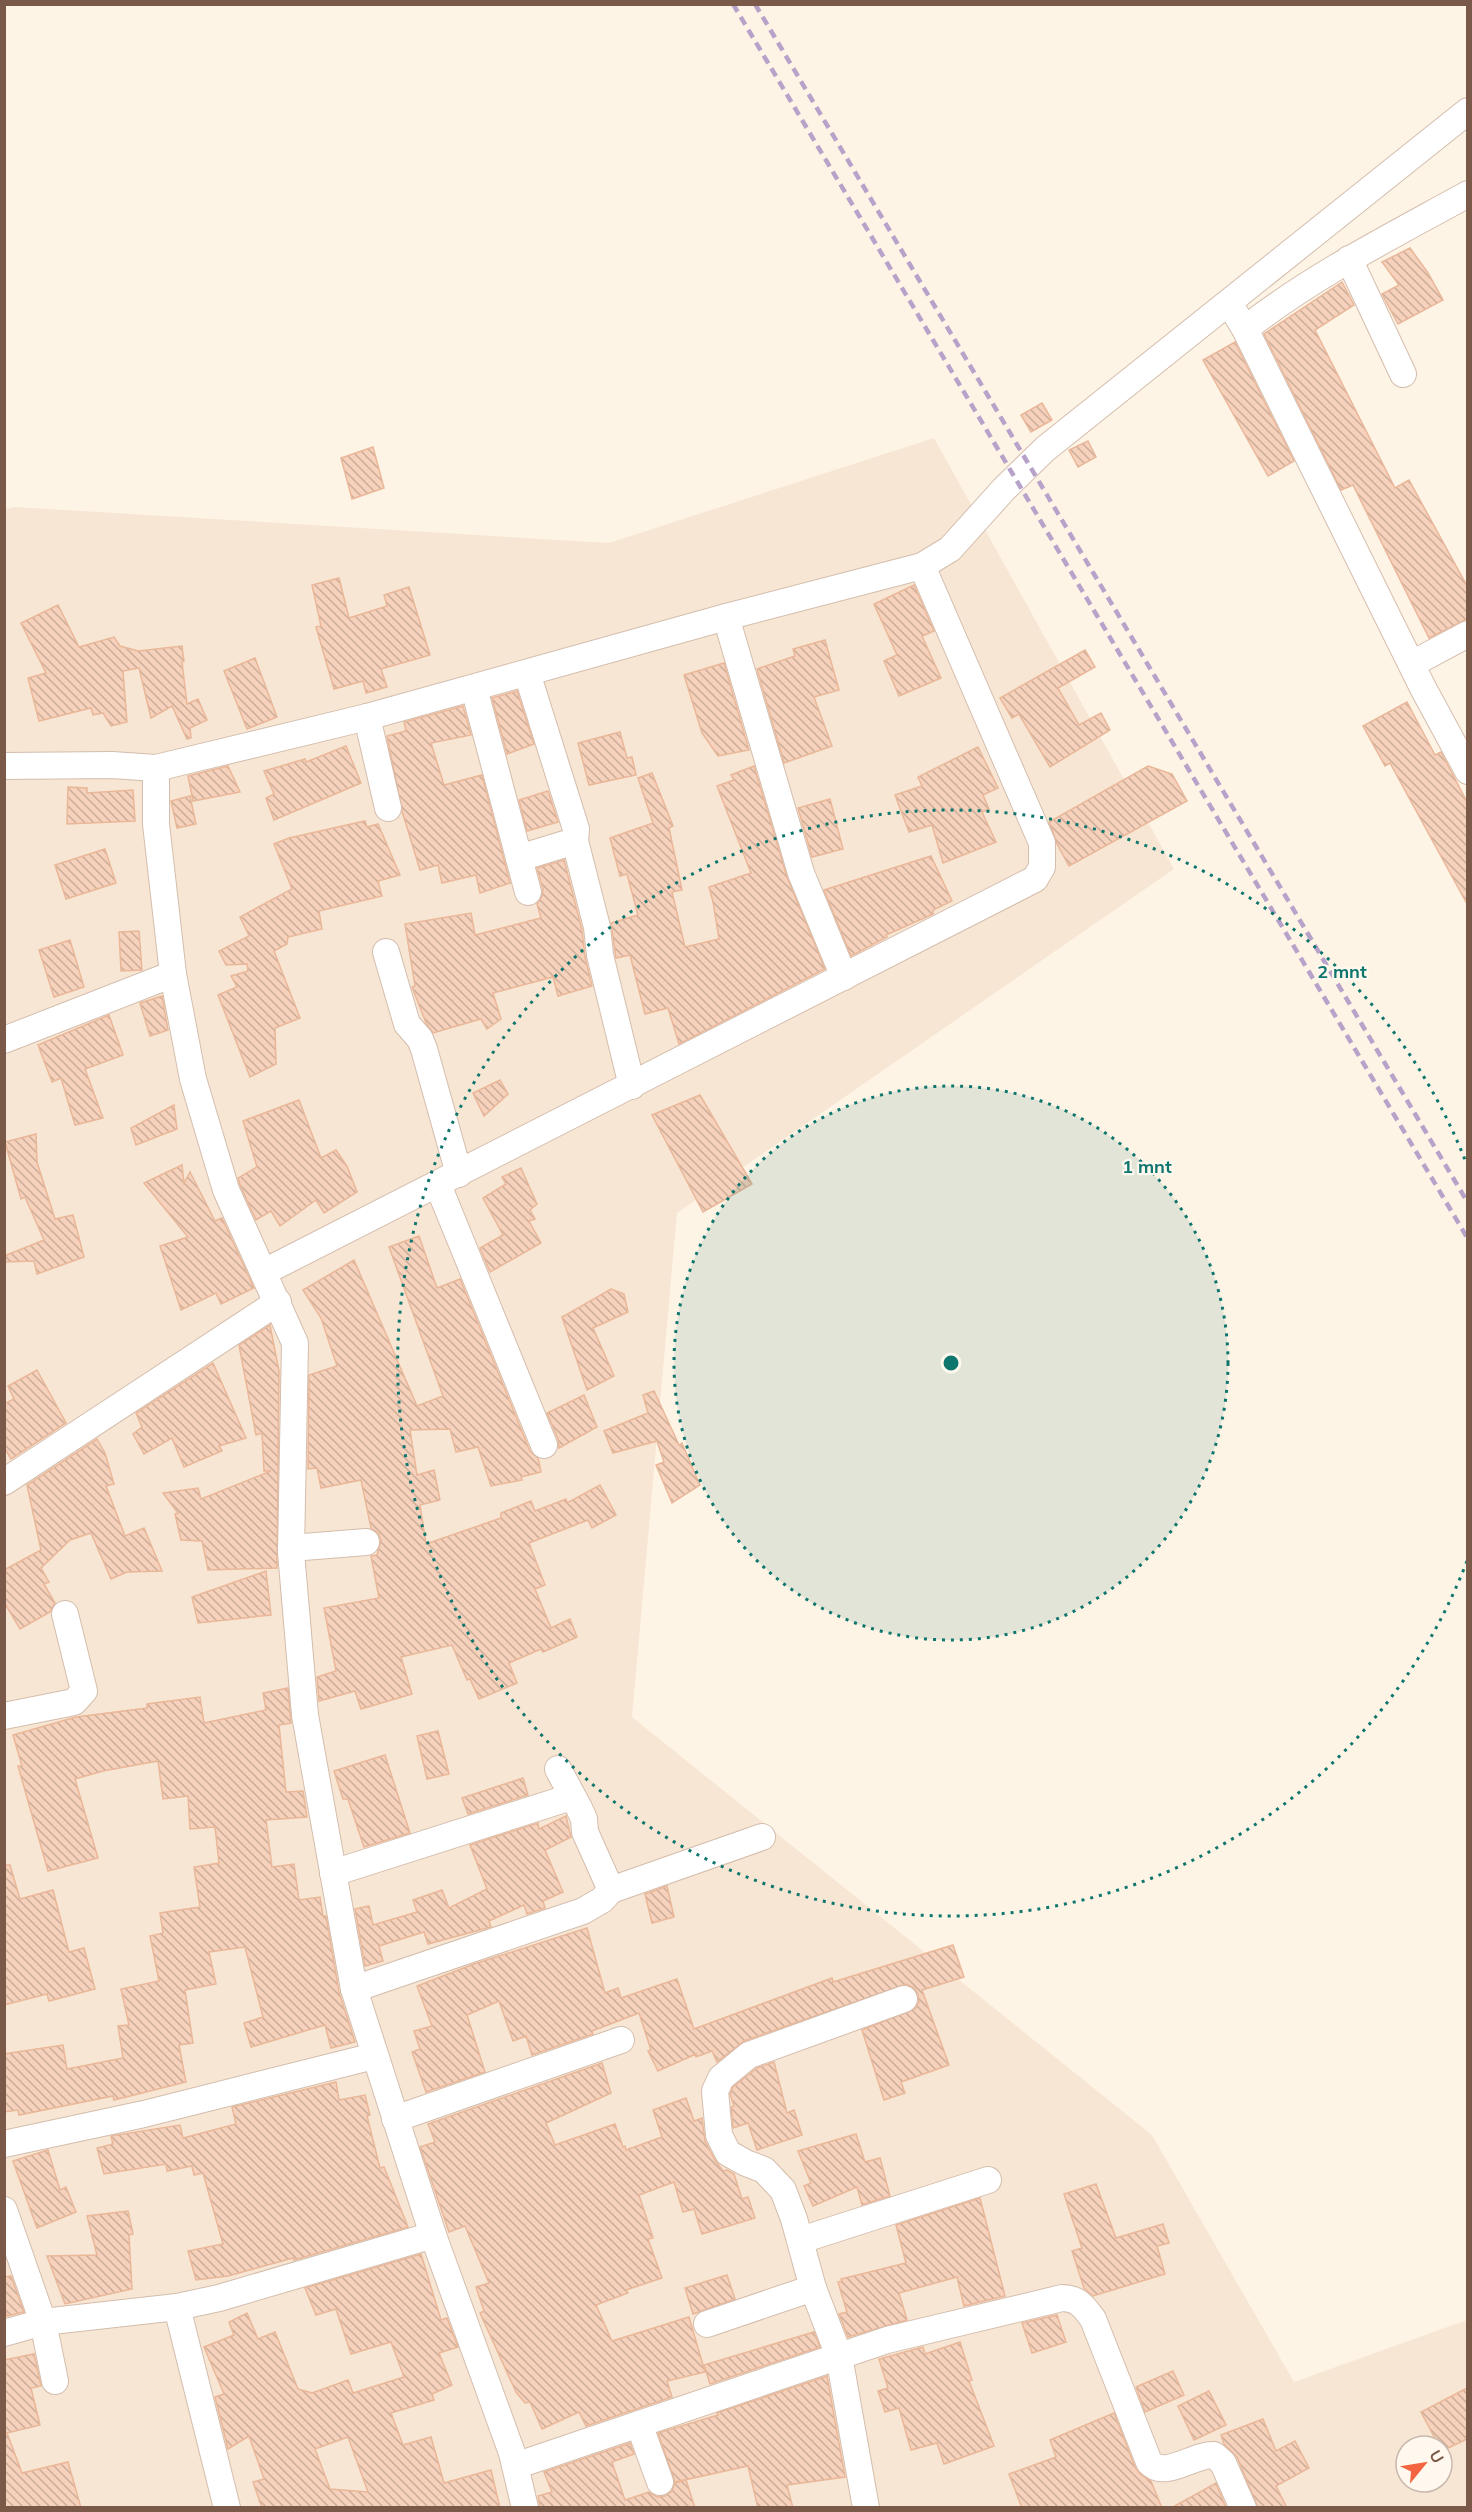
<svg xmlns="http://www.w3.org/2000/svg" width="1472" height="2512" font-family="Mulish,sans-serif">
	<defs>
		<pattern id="building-back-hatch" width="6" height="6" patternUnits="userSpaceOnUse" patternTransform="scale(1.5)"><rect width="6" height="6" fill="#f6d1bb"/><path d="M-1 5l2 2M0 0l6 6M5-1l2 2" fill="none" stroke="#ccad9a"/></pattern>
	</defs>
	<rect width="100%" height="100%" fill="#fef4e6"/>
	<path fill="#f7e6d3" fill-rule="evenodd" d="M 934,438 L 1174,869 L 677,1213 L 632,1717 L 1152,2135 L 1294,2382 L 1467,2320 L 1467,2507 L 5,2508 L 5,509 L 15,507 L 609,543 ZM 1406,2446 L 1442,2446 L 1442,2482 L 1406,2482 Z"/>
	<g fill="url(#building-back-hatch)" stroke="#eab799" stroke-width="1.5" fill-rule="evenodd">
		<polygon points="1410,248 1428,273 1443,300 1398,324 1382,294 1399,285 1382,262"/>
		<polygon points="1342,282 1354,305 1315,330 1395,488 1409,480 1467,586 1467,619 1429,638 1353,485 1341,490 1264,334"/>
		<polygon points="1235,342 1294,461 1268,476 1203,360"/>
		<polygon points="1042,403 1052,420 1031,432 1021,415"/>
		<polygon points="1088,441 1096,457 1078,467 1069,450"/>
		<polygon points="373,447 384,488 352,499 341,458"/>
		<polygon points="339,578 349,618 387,606 384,595 409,587 430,655 381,669 387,687 366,693 363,681 334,689 316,627 321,626 312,585"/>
		<polygon points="914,585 934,631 922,636 941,678 899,696 884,661 897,655 874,604"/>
		<polygon points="58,605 79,647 114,637 120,646 138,651 182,646 184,661 182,662 187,704 198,699 207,720 190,728 191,738 187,739 172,706 151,718 139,668 123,671 127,722 111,726 103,713 93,715 91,708 39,721 28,678 46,673 21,623"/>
		<polygon points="825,640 839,690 814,697 832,746 784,763 757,669 795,656 793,649"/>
		<polygon points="1085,650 1095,667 1058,688 1079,725 1101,713 1110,730 1050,767 1019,714 1012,718 1000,698"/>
		<polygon points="255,658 277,717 247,729 224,671"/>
		<polygon points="724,663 749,750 718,756 702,733 684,675"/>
		<polygon points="517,691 534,744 507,754 492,698"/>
		<polygon points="1407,702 1435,755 1441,752 1467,802 1467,904 1390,763 1385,766 1363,726"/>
		<polygon points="463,706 471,735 431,743 444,785 482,775 510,883 480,893 476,875 442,883 438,865 420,870 402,811 387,736 406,731 404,722"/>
		<polygon points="620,732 627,758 632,757 636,775 589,785 578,743"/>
		<polygon points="346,746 361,783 274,820 266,798 274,794 264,771 305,759 306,762"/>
		<polygon points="978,747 998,788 983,795 989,809 982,812 996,842 943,863 932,825 909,832 895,795 922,786 918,777"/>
		<polygon points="228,766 240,792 193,801 188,776"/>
		<polygon points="754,766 787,877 825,969 679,1044 668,1008 645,1014 630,955 616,958 611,923 638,915 627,874 620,876 610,838 653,823 638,778 652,773 673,826 669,828 682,890 672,892 685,947 719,939 713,902 709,887 751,873 717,786 734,780 731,775"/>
		<polygon points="1148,766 1172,774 1187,801 1069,866 1057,844 1049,822"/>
		<polygon points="68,787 87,788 87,793 133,790 135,821 67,824"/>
		<polygon points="548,791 558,822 527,831 519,800"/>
		<polygon points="190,796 196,824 177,828 171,801"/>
		<polygon points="830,799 843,849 812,857 798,808"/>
		<polygon points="365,821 367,827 378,824 400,875 378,881 382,896 319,911 322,929 288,937 287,944 274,951 300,1018 275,1028 276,1064 250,1077 218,995 237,987 231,976 248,971 247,964 226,965 219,951 249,936 240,917 292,889 274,844 289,838"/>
		<polygon points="105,849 116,883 66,899 55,865"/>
		<polygon points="931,856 952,901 933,910 933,914 886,935 887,937 851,956 824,890"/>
		<polygon points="564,860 582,930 585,957 592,986 558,996 553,977 493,993 501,1019 487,1029 481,1019 433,1033 426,1023 412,987 415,986 405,924 471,913 475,935 541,918 537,904 542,896 543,889 537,868"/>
		<polygon points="139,931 142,970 121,971 119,932"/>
		<polygon points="70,940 84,987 54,997 39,950"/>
		<polygon points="162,996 168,1030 150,1036 140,1003"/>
		<polygon points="109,1015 123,1055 85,1069 103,1118 75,1125 61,1078 52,1082 38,1045"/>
		<polygon points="500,1080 508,1094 484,1116 473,1093"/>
		<polygon points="700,1095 752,1184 703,1212 652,1115"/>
		<polygon points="299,1100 321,1158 336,1150 347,1166 357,1192 324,1213 316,1200 280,1226 271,1211 256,1220 240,1185 238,1178 257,1167 243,1121"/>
		<polygon points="174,1105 177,1129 136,1145 131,1128"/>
		<polygon points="36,1134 37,1162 55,1219 73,1215 84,1257 37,1274 34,1261 4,1262 4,1256 44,1240 25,1197 21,1199 5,1142"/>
		<polygon points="182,1165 184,1183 190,1172 215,1221 222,1218 254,1288 221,1304 216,1293 181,1310 160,1246 188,1237 144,1183"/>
		<polygon points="521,1168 537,1204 530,1210 535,1219 529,1221 541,1243 490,1272 480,1248 503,1235 483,1198 506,1184 502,1177"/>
		<polygon points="419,1236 437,1288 460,1279 530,1451 538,1458 541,1472 521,1477 522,1480 491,1486 478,1447 456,1452 450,1429 410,1430 417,1475 434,1470 440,1500 420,1505 426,1544 501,1518 501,1513 531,1501 535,1511 566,1499 567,1503 600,1485 616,1515 592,1528 588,1520 529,1543 545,1585 535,1589 551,1628 570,1619 577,1637 543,1652 541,1649 509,1663 517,1683 479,1699 470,1679 467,1680 452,1645 401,1657 412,1694 361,1709 355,1691 319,1701 317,1677 336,1671 324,1608 379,1598 371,1556 377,1555 381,1540 378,1533 371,1528 361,1480 321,1488 317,1468 308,1469 309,1375 337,1366 321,1318 303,1290 354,1260 417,1406 443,1396 389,1247"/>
		<polygon points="611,1289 624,1294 628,1312 593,1328 614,1376 587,1390 562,1317"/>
		<polygon points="270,1325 279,1371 277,1568 208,1570 202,1541 181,1540 175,1514 178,1513 163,1493 198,1488 201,1499 271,1471 264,1471 262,1433 256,1435 239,1345"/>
		<polygon points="213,1363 246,1438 219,1446 222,1451 184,1467 172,1438 144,1454 133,1434 142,1427 136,1413"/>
		<polygon points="37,1370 66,1423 11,1459 4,1447 4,1404 14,1399 8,1386"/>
		<polygon points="654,1391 679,1445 682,1443 700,1485 672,1503 656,1465 664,1462 657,1441 613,1453 604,1431 648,1413 643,1395"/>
		<polygon points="584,1395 597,1427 559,1448 558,1439 547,1413"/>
		<polygon points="97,1439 105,1453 114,1484 106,1486 125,1536 144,1528 162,1571 127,1572 111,1579 91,1533 70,1540 41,1568 49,1582 44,1584 55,1603 50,1612 20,1629 4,1602 4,1570 41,1550 27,1485"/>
		<polygon points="266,1571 271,1615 198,1623 192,1597"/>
		<polygon points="288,1688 291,1723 279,1725 286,1792 303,1791 307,1817 266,1820 272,1867 294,1864 299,1900 320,1897 323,1916 326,1916 339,1992 355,2042 331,2048 325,2025 251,2047 244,2023 263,2017 245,1947 209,1952 216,1984 185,1990 193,2043 179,2045 186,2082 114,2100 113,2096 19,2115 18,2110 4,2112 4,2054 63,2045 67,2069 123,2058 118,2026 129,2025 121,1989 159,1981 150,1936 163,1933 160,1913 200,1907 194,1867 219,1863 215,1827 190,1829 188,1796 163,1799 158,1761 103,1771 75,1779 98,1858 48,1871 18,1766 22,1766 13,1735 76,1717 147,1708 147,1704 200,1697 204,1723 266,1710 263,1693"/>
		<polygon points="438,1731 449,1774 427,1779 417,1736"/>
		<polygon points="385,1755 410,1833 364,1847 348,1799 343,1799 334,1771"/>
		<polygon points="523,1778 528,1795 468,1814 462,1798"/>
		<polygon points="566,1816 571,1837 545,1850 563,1892 543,1901 545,1908 527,1914 524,1905 489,1921 491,1927 428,1944 424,1932 379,1946 383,1961 365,1966 355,1909 369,1906 373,1925 417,1912 413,1900 442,1890 449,1908 487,1889 470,1845 538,1823 539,1829"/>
		<polygon points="4,1865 10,1865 20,1899 53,1890 69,1952 84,1948 95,1989 49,2001 47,1994 4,2005"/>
		<polygon points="667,1886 674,1917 652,1923 645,1894"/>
		<polygon points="587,1928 605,1993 618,1988 621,1998 677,1979 694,2029 832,1978 833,1982 953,1945 964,1977 922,1990 949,2065 901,2082 905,2093 884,2100 862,2030 915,2009 919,2002 918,1994 914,1988 906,1984 744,2041 717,2062 712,2051 696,2057 696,2054 658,2071 648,2051 651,2050 639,2013 592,2031 593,2034 532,2055 526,2036 513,2041 499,2001 467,2015 485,2072 426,2092 412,2052 420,2049 414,2031 432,2026 417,1986 474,1964"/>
		<polygon points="774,2062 787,2113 794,2110 802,2135 757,2150 748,2123 733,2128 731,2107 734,2106 730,2094 733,2087 757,2068"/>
		<polygon points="602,2063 611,2093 546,2123 555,2145 615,2124 623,2147 625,2146 626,2150 662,2137 653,2110 686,2098 694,2121 702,2118 705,2141 715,2160 723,2171 727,2170 734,2174 742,2199 748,2197 755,2218 702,2234 694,2209 683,2212 674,2182 639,2195 653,2238 648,2239 662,2278 626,2290 628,2293 596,2305 612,2341 689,2317 705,2372 667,2381 672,2397 586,2426 579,2412 542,2429 530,2402 525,2403 516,2392 480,2313 484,2311 476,2287 489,2283 465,2226 449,2232 420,2147 435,2142 428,2124"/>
		<polygon points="336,2082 339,2100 365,2095 370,2115 367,2116 380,2168 384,2167 408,2227 294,2260 293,2258 228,2276 196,2280 188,2251 223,2244 203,2173 194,2175 192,2166 167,2171 166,2164 104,2174 97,2148 113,2144 111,2136 180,2125 183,2138 236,2124 232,2107"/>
		<polygon points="856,2134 865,2162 880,2158 890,2196 862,2205 857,2187 813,2206 804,2186 811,2183 798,2151"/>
		<polygon points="48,2150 60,2190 66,2187 76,2212 37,2228 13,2161"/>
		<polygon points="1096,2184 1116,2238 1163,2224 1169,2243 1157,2246 1165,2274 1093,2296 1084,2288 1072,2251 1082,2248 1064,2194"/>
		<polygon points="980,2198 1005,2296 964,2306 957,2277 899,2293 907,2320 848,2337 839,2314 847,2312 838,2282 842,2281 841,2279 906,2263 896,2225"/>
		<polygon points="128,2211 133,2234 129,2235 132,2289 65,2304 47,2256 97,2255 87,2216"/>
		<path d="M 421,2254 L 441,2320 L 447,2318 L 458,2347 L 439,2353 L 452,2385 L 432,2394 L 434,2400 L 391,2413 L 403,2445 L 431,2437 L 444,2483 L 491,2470 L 500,2508 L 262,2508 L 253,2482 L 264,2479 L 249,2436 L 228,2449 L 215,2397 L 224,2394 L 204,2347 L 234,2335 L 229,2322 L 247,2313 L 258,2339 L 275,2332 L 298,2389 L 312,2393 L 348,2380 L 353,2393 L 404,2377 L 391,2342 L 351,2354 L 336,2309 L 316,2315 L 305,2288 ZM 348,2437 L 368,2492 L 330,2489 L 315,2449 Z"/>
		<polygon points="727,2275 735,2299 693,2314 685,2288"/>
		<polygon points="11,2276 24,2312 7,2316 4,2303 4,2277"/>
		<polygon points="1057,2315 1066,2342 1032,2353 1022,2323"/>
		<polygon points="814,2332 820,2347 710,2384 704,2365"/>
		<polygon points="960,2342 972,2380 969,2381 994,2446 944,2464 937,2443 911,2450 899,2408 885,2412 878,2391 888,2388 879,2359 923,2347 925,2354"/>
		<polygon points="34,2354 41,2386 31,2388 40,2425 7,2433 22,2473 68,2462 81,2508 4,2508 4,2360"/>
		<polygon points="1173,2371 1184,2395 1145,2412 1136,2387"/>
		<polygon points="827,2376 845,2477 787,2485 793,2508 758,2508 748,2466 675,2482 658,2433 718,2415 717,2413"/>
		<polygon points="1467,2388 1467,2439 1442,2451 1442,2446 1439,2446 1421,2412"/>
		<polygon points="1209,2391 1226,2425 1194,2440 1178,2406"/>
		<polygon points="1114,2413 1135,2467 1140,2474 1151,2481 1162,2508 1022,2508 1009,2474 1056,2457 1050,2440"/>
		<polygon points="1263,2419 1276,2451 1295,2441 1309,2468 1276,2486 1287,2508 1258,2508 1237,2457 1224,2444 1221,2435"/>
		<polygon points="630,2443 634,2454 612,2462 625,2500 649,2492 657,2497 665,2496 672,2491 675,2483 686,2480 695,2508 540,2508 538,2496 552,2492 544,2472"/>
		<polygon points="1216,2483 1226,2508 1171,2508"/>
	</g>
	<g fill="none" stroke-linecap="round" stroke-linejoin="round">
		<defs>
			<g id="minor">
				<polyline points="1349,259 1403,374"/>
				<polyline points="1229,303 1245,329 1423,688 1468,771"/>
				<path d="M 1245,329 C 1314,275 1392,236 1468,194"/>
				<polyline points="726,617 801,873 844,977"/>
				<polyline points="1412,664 1468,634"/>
				<polyline points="527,673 576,829 575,841 597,927 600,955 632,1086"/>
				<polyline points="474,688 528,892"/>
				<polyline points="367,717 388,808"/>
				<polyline points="4,766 112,765 156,768 367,717 726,617 922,566 950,549 1004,489 1045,449 1468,111"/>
				<polyline points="156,768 156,824 173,974 193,1079 226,1190 295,1343 291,1552 305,1715 354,1989 433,2235 512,2453 525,2508"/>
				<polyline points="519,858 575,841"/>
				<polyline points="386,952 407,1024 420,1039 424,1049 459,1174"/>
				<polyline points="4,1040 173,974"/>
				<polyline points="438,1185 544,1445"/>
				<polyline points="264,1272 1035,879 1042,867 1042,843 922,566"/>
				<polyline points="4,1482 278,1302"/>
				<polyline points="291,1548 366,1542"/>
				<polyline points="4,1716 74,1702 84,1691 65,1614"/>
				<polyline points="558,1769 579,1808 584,1819 585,1832 611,1890"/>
				<polyline points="333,1873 571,1797"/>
				<polyline points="354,1989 583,1911 602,1900 611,1890 762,1837"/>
				<polyline points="395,2119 621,2040"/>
				<polyline points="4,2144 144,2114 374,2056"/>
				<polyline points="4,2210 43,2322 55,2381"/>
				<polyline points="801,2240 988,2180"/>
				<polyline points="177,2307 227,2508"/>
				<polyline points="707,2324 813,2288"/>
				<polyline points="4,2333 43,2322 177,2307 219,2298 433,2235"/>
				<polyline points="639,2424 660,2482"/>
				<path d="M 515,2466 L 887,2340 L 1062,2298 C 1078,2298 1084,2307 1093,2319 L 1149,2462 C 1165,2480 1193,2454 1214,2455 L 1223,2463 L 1243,2508"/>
				<polyline points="866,2508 839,2356 813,2288 794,2219 783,2190 764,2170 746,2163 728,2153 719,2135 715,2091 721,2078 749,2055 904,1999"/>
			</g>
		</defs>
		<use href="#minor" stroke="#d4bdad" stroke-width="28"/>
		<use href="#minor" stroke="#fff" stroke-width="26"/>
		<g stroke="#b7a2ca" stroke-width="4.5" stroke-dasharray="9 6" stroke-linecap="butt">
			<polyline points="733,4 1468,1239"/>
			<polyline points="755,4 1468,1203"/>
		</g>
	</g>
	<circle cx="951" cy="1363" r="277" fill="#0f766e" fill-opacity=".12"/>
	<g fill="none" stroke="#0f766e" stroke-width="3" stroke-dasharray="3 6">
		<circle cx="951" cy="1363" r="277"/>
		<path d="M1467 1561A553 553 0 1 1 1467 1165"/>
	</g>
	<circle cx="951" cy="1363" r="9" fill="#0f766e" stroke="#fff8ee" stroke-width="3"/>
	<g font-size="18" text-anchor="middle" font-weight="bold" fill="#0f766e" stroke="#fff8ee" stroke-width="4.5" stroke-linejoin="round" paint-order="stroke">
		<text x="1342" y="978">2 mnt</text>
		<text x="1147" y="1173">1 mnt</text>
	</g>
	<rect width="1472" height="2512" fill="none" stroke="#7a5948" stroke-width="12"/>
	<g transform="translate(1424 2464) rotate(60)"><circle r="28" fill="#fff8ee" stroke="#cab8ac" stroke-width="1.5"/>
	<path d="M0-4.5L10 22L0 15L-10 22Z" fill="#f36540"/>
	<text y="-9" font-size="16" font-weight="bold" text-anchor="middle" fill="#7a5948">U</text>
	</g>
</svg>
